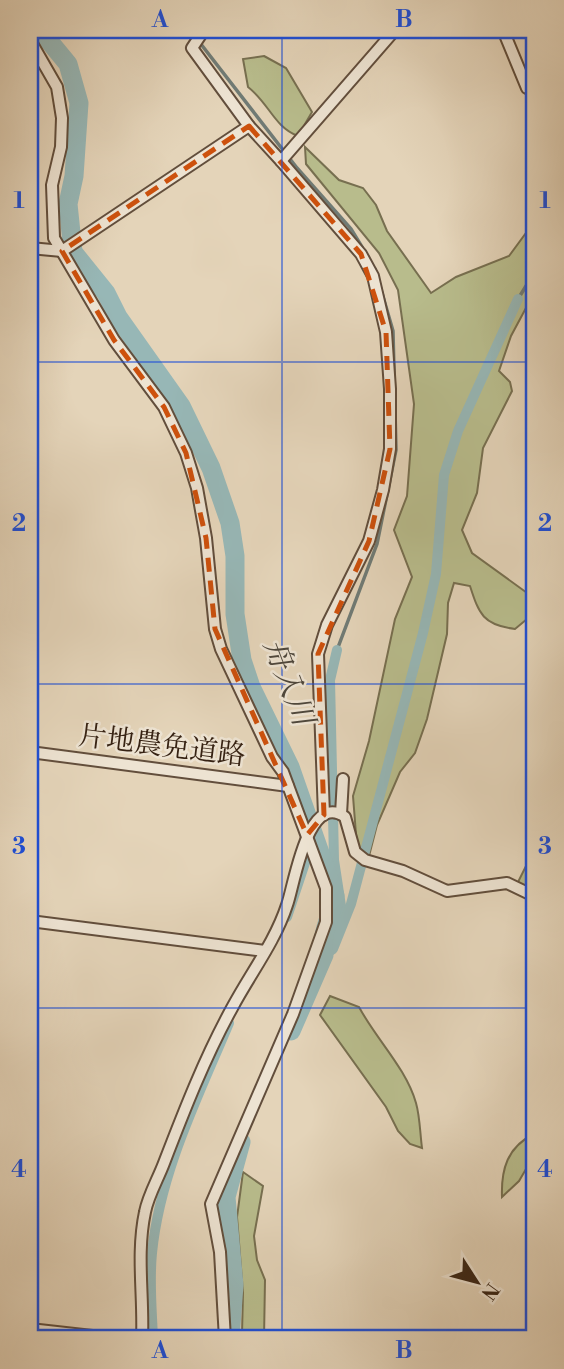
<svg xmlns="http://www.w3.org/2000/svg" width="564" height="1369" font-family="'Libre Bodoni','Noto Serif JP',serif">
	<rect width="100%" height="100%" fill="#e4d4b9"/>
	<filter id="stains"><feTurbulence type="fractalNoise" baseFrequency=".00286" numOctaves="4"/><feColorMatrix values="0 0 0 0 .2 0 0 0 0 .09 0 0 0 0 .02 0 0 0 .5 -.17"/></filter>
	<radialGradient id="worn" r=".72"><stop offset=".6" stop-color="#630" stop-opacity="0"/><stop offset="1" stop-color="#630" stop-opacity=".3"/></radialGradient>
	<g fill="#b8bc8c" stroke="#776f50" stroke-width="2">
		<path d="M 264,56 L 286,68 L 312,112 L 298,136 C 274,127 269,103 248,87 L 243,59 Z"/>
		<path d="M 305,147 L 339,180 L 363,188 L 376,205 L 387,231 L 431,293 L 456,277 L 509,256 L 534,222 L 534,293 L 511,336 L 499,371 L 510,382 L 512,391 L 483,448 L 477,493 L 462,530 L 472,553 L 534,598 L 533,614 L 515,629 C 483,625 479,614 470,586 L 454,583 L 448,603 L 447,634 L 427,719 L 415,753 L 400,772 L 377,825 L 369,856 L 357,847 L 353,796 L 369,741 L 395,619 L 412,577 L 394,530 L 407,496 L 414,404 L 398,290 L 379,253 L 306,164 Z"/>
		<polygon points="534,850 534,894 517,884"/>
		<path d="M 330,996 L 359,1007 C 376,1039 406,1068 416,1103 C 420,1117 420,1133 422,1148 L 410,1144 L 398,1131 L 386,1107 L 320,1015 Z"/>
		<path d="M 534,1134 L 534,1170 L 526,1169 L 519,1181 L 502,1197 C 501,1170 507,1147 534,1134 Z"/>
		<polygon points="243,1172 263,1186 254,1236 257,1260 265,1280 264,1339 245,1339 242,1334 243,1293 237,1217"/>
	</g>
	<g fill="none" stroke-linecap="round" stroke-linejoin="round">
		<g stroke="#707b75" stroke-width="3.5">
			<polyline points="190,30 297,168 351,229 362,247"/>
			<polyline points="518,299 534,273"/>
			<polyline points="337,650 377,544 396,450 393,331 375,269"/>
		</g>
		<g stroke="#97b7b6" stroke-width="10">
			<polyline points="287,917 314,836"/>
			<polyline points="329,939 341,906 334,860 330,680 337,650"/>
			<polyline points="324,955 333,949 351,904 423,633 436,574 444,475 458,431 518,299"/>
			<path d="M 153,1339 C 152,1311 149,1281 152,1253 C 160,1172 198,1097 229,1023"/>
		</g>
		<g stroke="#97b7b6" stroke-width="19">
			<path d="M 40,30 L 68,64 L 79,103 L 74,176 L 68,204 L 73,252 L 106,293 L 118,317 L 181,406 L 211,468 L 230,523 L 235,556 L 235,614 L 242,660 L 251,687 L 290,767 L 335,896 C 332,914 319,937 324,955 L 291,1031"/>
			<polyline points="230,1339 234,1285 226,1197 241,1142"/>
		</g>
		<defs>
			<g id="street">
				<polyline points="204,30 192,48 249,126"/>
				<polyline points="503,30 527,88"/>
				<polyline points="30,40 57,87 62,118 61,147 52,185 54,238 114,340 164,407 186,453 197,488 206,538 215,629 221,649 272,757 283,772 326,888 326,922 293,1014 211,1204 220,1252 225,1339"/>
				<polyline points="281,161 361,254 373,276 386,332 390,389 390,449 383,490 369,541 327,625 318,654 324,815"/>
				<polyline points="30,248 62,251 249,126 281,161 395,30"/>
				<polyline points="30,752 288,786"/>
				<polyline points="341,814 343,779"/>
				<polyline points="30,921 265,951"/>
				<polyline points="30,1329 119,1339"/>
				<path d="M 142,1339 C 144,1297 136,1254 145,1212 C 148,1196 158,1179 164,1163 C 184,1111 205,1057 232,1008 C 250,974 275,942 287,905 C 294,887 307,790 345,817 L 355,852 L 365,860 L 403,871 L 447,891 L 507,883 L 534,896"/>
			</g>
		</defs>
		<use href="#street" stroke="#624e3c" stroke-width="14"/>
		<use href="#street" stroke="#ede3d2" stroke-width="10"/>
	</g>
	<path fill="none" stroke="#cd510d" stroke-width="5" stroke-dasharray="14 9" stroke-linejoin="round" d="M 249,126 L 361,254 L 386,332 L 390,449 L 369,541 L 318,654 L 324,815 L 307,835 L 215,629 L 206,538 L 186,453 L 164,407 L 114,340 L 62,251 Z"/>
	<path fill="none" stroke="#1d4ed8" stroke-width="2" stroke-opacity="0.55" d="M 282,30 L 282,1339M 30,362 L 534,362M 30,684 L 534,684M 30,1008 L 534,1008"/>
	<g text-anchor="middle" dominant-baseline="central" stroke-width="5" stroke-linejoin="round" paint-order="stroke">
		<g font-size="28" fill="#362213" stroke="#ede3d2">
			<text transform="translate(162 746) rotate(7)">片地農免道路</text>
		</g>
		<g font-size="30" font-style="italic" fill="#4e473c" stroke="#ede3d2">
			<text transform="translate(288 682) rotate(69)">舟入川</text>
		</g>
	</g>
	<rect width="564" height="1369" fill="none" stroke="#e4d4b9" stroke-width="77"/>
	<g transform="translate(477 1282) rotate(126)" stroke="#ede3d2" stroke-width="5" paint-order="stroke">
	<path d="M0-5L12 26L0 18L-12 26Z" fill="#362213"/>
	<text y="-10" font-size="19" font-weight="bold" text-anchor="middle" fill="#362213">N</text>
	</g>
	<rect x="38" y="38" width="488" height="1292" fill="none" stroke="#1d4ed8" stroke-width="2.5"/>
	<g font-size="23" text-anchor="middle" font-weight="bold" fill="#1d4ed8">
		<text x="160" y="27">A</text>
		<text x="404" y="27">B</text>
		<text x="19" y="208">1</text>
		<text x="545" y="208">1</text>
		<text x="19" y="531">2</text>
		<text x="545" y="531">2</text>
		<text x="19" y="854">3</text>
		<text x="545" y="854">3</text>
		<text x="19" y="1177">4</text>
		<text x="545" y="1177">4</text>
		<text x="160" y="1358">A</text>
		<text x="404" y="1358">B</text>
	</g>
	<rect width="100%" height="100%" filter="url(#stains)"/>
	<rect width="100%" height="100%" fill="url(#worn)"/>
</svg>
